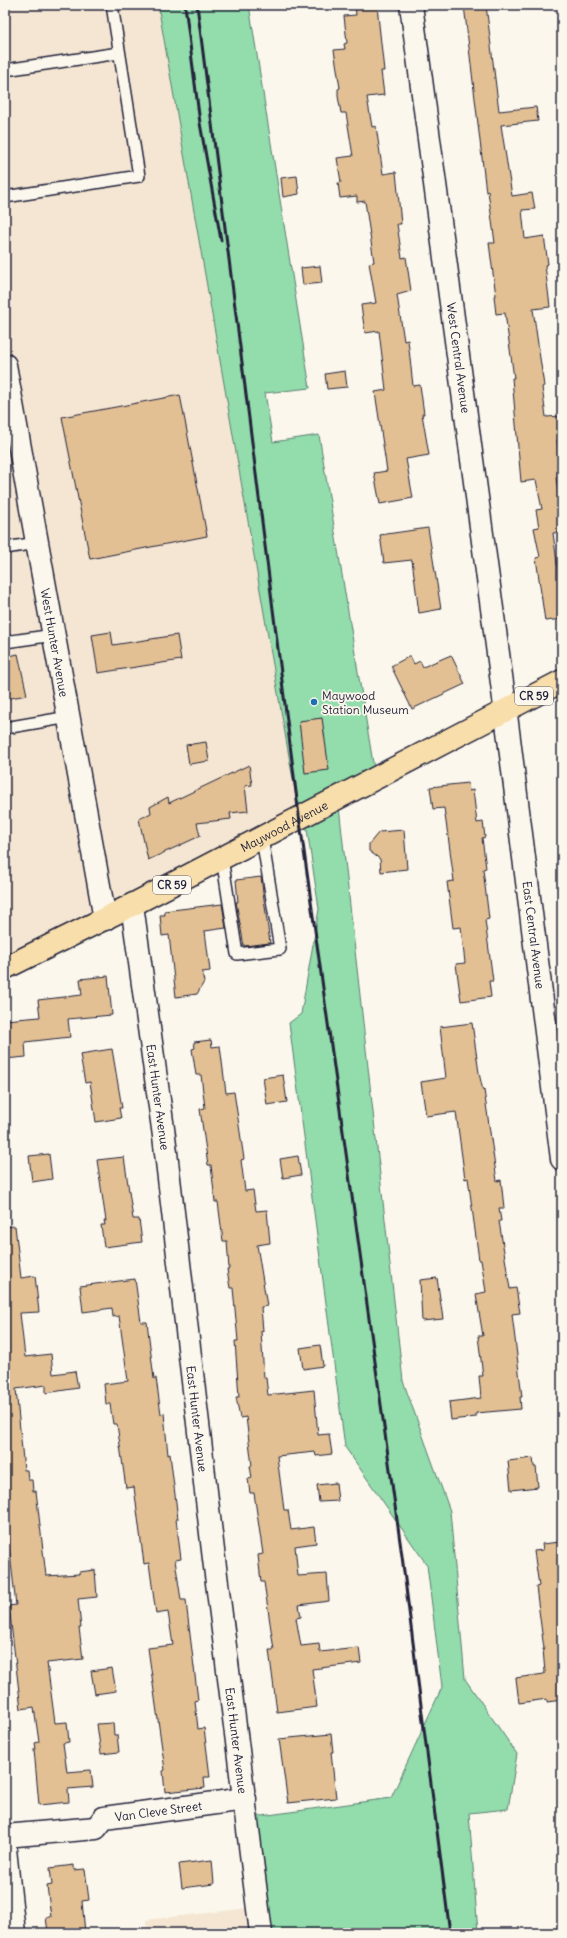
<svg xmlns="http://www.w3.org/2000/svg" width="567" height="1938" font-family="Delius,sans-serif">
	<rect width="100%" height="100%" fill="#fbf7ec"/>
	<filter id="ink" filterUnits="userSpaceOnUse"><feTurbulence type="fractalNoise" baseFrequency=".025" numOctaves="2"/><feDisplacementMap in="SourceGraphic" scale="8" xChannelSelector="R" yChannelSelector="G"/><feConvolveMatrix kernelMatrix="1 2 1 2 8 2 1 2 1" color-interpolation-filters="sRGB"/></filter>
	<g filter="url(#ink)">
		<g fill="#f4e6d2">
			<polygon points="5,5 158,5 298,808 5,961"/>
			<polygon points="258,1907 261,1933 147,1933 146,1920"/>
		</g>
		<g fill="#93dcab" stroke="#5a7f73">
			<polygon points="158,5 249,5 310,388 265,393 273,442 319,435 374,769 298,808"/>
			<polygon points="338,798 403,1381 450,1511 465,1679 517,1754 508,1809 469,1813 478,1933 261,1933 247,1818 391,1798 442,1687 427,1565 345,1447 289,1023 301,1014 319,909 305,816"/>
		</g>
		<g fill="#e2c094" stroke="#22223b">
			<polygon points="355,5 377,6 384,71 381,71 384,95 367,97 372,127 376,126 383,174 396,172 401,224 397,224 402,258 406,257 411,291 397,295 404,341 408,340 413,386 420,385 424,414 422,414 429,455 406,459 413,498 380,504 374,473 387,471 375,392 386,390 379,331 365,333 361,305 376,303 369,263 374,262 365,201 357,202 357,196 340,198 338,183 341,182 337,158 353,156 346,113 341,113 338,96 338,89 340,88 334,50 345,49 344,44 347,43 344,16 356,15"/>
			<polygon points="464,5 486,5 499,111 536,107 538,121 501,125 512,196 532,193 535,209 522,210 525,239 544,236 548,264 545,265 550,307 533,309 544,386 542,387 546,417 562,416 562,440 557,440 562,477 556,478 562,516 562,532 553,533 560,585 562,585 562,619 545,621 536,558 540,557 534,528 539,527 536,510 542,509 536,480 521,482 512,378 514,378 505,313 496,314 494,296 496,296 489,243 495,243 488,191 486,192"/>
			<polygon points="297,176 299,194 283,197 281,178"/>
			<polygon points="320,266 322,283 303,285 301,268"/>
			<polygon points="345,371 347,387 327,389 325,374"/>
			<polygon points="180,395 207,536 90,559 62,417"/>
			<polygon points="428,528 441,609 419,613 412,560 384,563 380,535"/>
			<polygon points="111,632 113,645 177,635 181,660 98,673 92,635"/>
			<polygon points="18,654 27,695 5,699 5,657"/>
			<polygon points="451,655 465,684 412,709 391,666 410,656 414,664 420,661 423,667"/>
			<polygon points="322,718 329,770 305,773 299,721"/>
			<polygon points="206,742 209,761 189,764 186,745"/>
			<polygon points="249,765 252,785 245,786 248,811 230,813 231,819 197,823 200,836 148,860 139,819 151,813 150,807 168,797 169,803"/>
			<polygon points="468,783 469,791 473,790 477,823 483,822 485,837 482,838 486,868 483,869 489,919 485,920 493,981 489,981 491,997 461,1001 456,964 465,963 461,927 453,928 447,882 454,881 449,843 444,808 433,809 430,787"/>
			<polygon points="404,830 407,869 381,872 380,859 369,851 369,844 379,832"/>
			<polygon points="261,877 270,943 244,946 236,902 238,902 236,880"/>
			<polygon points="222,904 226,928 205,931 210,971 202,972 204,982 197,994 176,997 169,935 162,936 160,915 165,915 164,911"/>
			<polygon points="108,976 112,1015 68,1019 70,1037 25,1042 26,1057 5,1059 5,1020 40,1017 38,1000 82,995 80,979"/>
			<polygon points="472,1023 479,1073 483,1091 484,1090 497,1181 501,1180 504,1208 499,1208 501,1221 499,1221 510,1289 516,1288 520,1313 512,1314 522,1397 520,1397 521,1409 476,1413 476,1417 451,1420 449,1402 481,1398 479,1376 483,1376 478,1336 483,1336 476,1294 486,1292 481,1260 479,1260 468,1178 465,1179 456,1112 426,1116 421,1082 446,1078 440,1027"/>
			<polygon points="211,1040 212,1047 220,1046 226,1093 234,1092 244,1159 241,1160 245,1191 253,1190 256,1211 267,1210 270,1243 257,1245 267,1306 261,1307 263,1331 261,1331 264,1378 266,1378 268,1395 314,1390 318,1435 329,1434 332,1454 316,1456 315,1452 277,1456 284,1510 288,1510 291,1530 314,1527 316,1543 295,1546 298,1576 327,1574 329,1601 299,1605 301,1617 296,1618 301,1646 319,1644 320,1652 359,1648 361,1663 312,1669 317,1707 277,1712 269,1650 274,1650 264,1582 261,1582 258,1555 263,1554 254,1493 250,1493 248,1479 252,1478 250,1466 252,1466 246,1417 240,1418 236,1397 239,1397 235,1341 238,1341 233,1288 230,1288 227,1269 229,1269 227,1241 223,1241 218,1202 215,1202 211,1165 208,1165 200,1109 205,1108 201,1075 196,1075 192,1049 195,1048 194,1042"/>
			<polygon points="112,1049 122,1108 119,1108 121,1118 96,1122 90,1082 85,1083 80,1054"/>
			<polygon points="283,1075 287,1102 267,1105 263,1078"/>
			<polygon points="49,1154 52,1179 32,1182 29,1156"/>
			<polygon points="298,1156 301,1175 283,1178 280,1159"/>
			<polygon points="124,1157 133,1219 139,1219 142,1242 104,1247 101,1225 105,1225 104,1221 106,1221 97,1160"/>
			<polygon points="15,1226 21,1278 35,1276 39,1312 20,1313 25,1357 51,1354 53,1374 75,1371 78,1388 46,1393 46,1385 16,1389 24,1470 27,1470 28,1480 32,1480 33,1491 36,1491 46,1576 79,1574 79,1572 95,1570 97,1597 78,1599 81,1628 79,1628 83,1659 47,1663 55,1723 67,1722 69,1742 63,1743 67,1772 91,1770 93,1787 68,1789 69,1802 39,1805 34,1749 36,1749 35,1743 39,1742 34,1707 21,1709 9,1606 16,1605 7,1529 5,1529 5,1227"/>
			<polygon points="437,1278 443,1319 422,1321 420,1280"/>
			<polygon points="135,1279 141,1322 147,1322 154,1379 156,1378 161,1414 164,1413 168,1455 170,1454 178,1519 176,1519 181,1559 175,1560 181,1600 186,1600 187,1610 198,1700 195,1701 198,1729 204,1728 210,1777 204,1777 205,1788 165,1792 163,1771 165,1770 148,1648 173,1645 168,1612 156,1614 149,1563 144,1564 134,1487 126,1488 117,1424 113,1424 110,1404 106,1404 104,1384 128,1381 119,1316 113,1317 112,1308 83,1312 80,1286"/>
			<polygon points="320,1345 323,1366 303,1369 300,1348"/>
			<polygon points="533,1458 534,1467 536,1467 538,1487 511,1490 508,1461"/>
			<polygon points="336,1483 338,1501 319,1502 317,1485"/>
			<polygon points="560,1542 562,1556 562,1700 547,1702 547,1699 519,1703 516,1678 544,1674 545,1672 543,1649 544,1649 536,1587 539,1586 534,1551 543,1550 542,1544"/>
			<polygon points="112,1668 116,1691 95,1694 91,1671"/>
			<polygon points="113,1723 114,1735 117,1735 119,1752 101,1754 97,1724"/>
			<polygon points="331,1734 333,1752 331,1752 336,1798 288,1803 279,1739"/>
			<polygon points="212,1860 214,1884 182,1888 179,1864"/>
			<polygon points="74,1865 74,1870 85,1869 89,1900 82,1901 85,1933 48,1933 46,1917 51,1917 47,1886 52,1885 50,1868"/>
		</g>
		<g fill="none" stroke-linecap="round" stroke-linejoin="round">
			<defs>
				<g id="lane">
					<polyline points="5,70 119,53"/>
					<polyline points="5,197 139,176 112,5"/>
					<polyline points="5,548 37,543"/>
					<polyline points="5,642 54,635"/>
					<polyline points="5,728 69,717"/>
					<polyline points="222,858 237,954 280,949 262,838"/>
				</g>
				<g id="street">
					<path id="s1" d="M 5,365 L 105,919"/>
					<path id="s2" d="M 132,905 L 164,1136 L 214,1559 L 261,1933"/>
					<path id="s3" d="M 5,1836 L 96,1828 L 104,1818 L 245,1799"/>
					<polyline points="5,1849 14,1933"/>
				</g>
				<g id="secondary">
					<path id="s4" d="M 411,5 C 464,389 515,774 562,1159"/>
				</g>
				<g id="primary">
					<path id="s5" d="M 5,968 L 132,905 L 562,681"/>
				</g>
			</defs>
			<use href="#lane" stroke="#22223b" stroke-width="14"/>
			<use href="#street" stroke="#22223b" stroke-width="25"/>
			<use href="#secondary" stroke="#22223b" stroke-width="25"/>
			<use href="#primary" stroke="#22223b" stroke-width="25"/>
			<use href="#lane" stroke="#fbf7ec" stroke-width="11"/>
			<use href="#street" stroke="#fbf7ec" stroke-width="22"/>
			<use href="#secondary" stroke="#fbf7ec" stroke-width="22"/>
			<use href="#primary" stroke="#f8deab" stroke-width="22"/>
			<g stroke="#22223b" stroke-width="3">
				<polyline points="185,5 200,123 221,240"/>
				<polyline points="197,5 298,808 402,1556 450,1933"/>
			</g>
		</g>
	</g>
	<circle fill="#1f6fb2" stroke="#fbf7ec" stroke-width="1.5" cx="314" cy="702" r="4"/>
	<g text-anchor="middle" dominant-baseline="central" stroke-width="3.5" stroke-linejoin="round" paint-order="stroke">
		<g fill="#fbf7ec" stroke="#636270" stroke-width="1">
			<rect x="515" y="687" width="38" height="18" rx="3"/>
			<rect x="153" y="876" width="38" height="18" rx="3"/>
		</g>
		<g font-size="11" font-weight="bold" fill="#22223b">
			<text x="534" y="696">CR 59</text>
			<text x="172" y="885">CR 59</text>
		</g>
		<g font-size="12" fill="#22223b" stroke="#fbf7ec">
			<text stroke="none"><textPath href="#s4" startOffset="356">West Central Avenue</textPath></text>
			<text stroke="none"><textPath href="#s1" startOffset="282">West Hunter Avenue</textPath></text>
			<text stroke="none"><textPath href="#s5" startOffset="313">Maywood Avenue</textPath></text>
			<text stroke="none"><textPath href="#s4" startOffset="938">East Central Avenue</textPath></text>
			<text stroke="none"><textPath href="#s2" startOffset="194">East Hunter Avenue</textPath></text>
			<text stroke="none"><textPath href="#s2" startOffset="518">East Hunter Avenue</textPath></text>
			<text stroke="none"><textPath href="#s2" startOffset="842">East Hunter Avenue</textPath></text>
			<text stroke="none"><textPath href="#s3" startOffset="159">Van Cleve Street</textPath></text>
		</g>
		<g font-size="12" fill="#22223b" stroke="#fbf7ec" text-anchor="start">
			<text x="322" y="695">Maywood<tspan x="322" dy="14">Station Museum</tspan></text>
		</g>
	</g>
	<rect width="567" height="1938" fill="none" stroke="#fbf7ec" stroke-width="20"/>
	<rect x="10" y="10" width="547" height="1918" fill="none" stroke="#22223b" stroke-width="1.5" filter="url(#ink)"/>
</svg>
